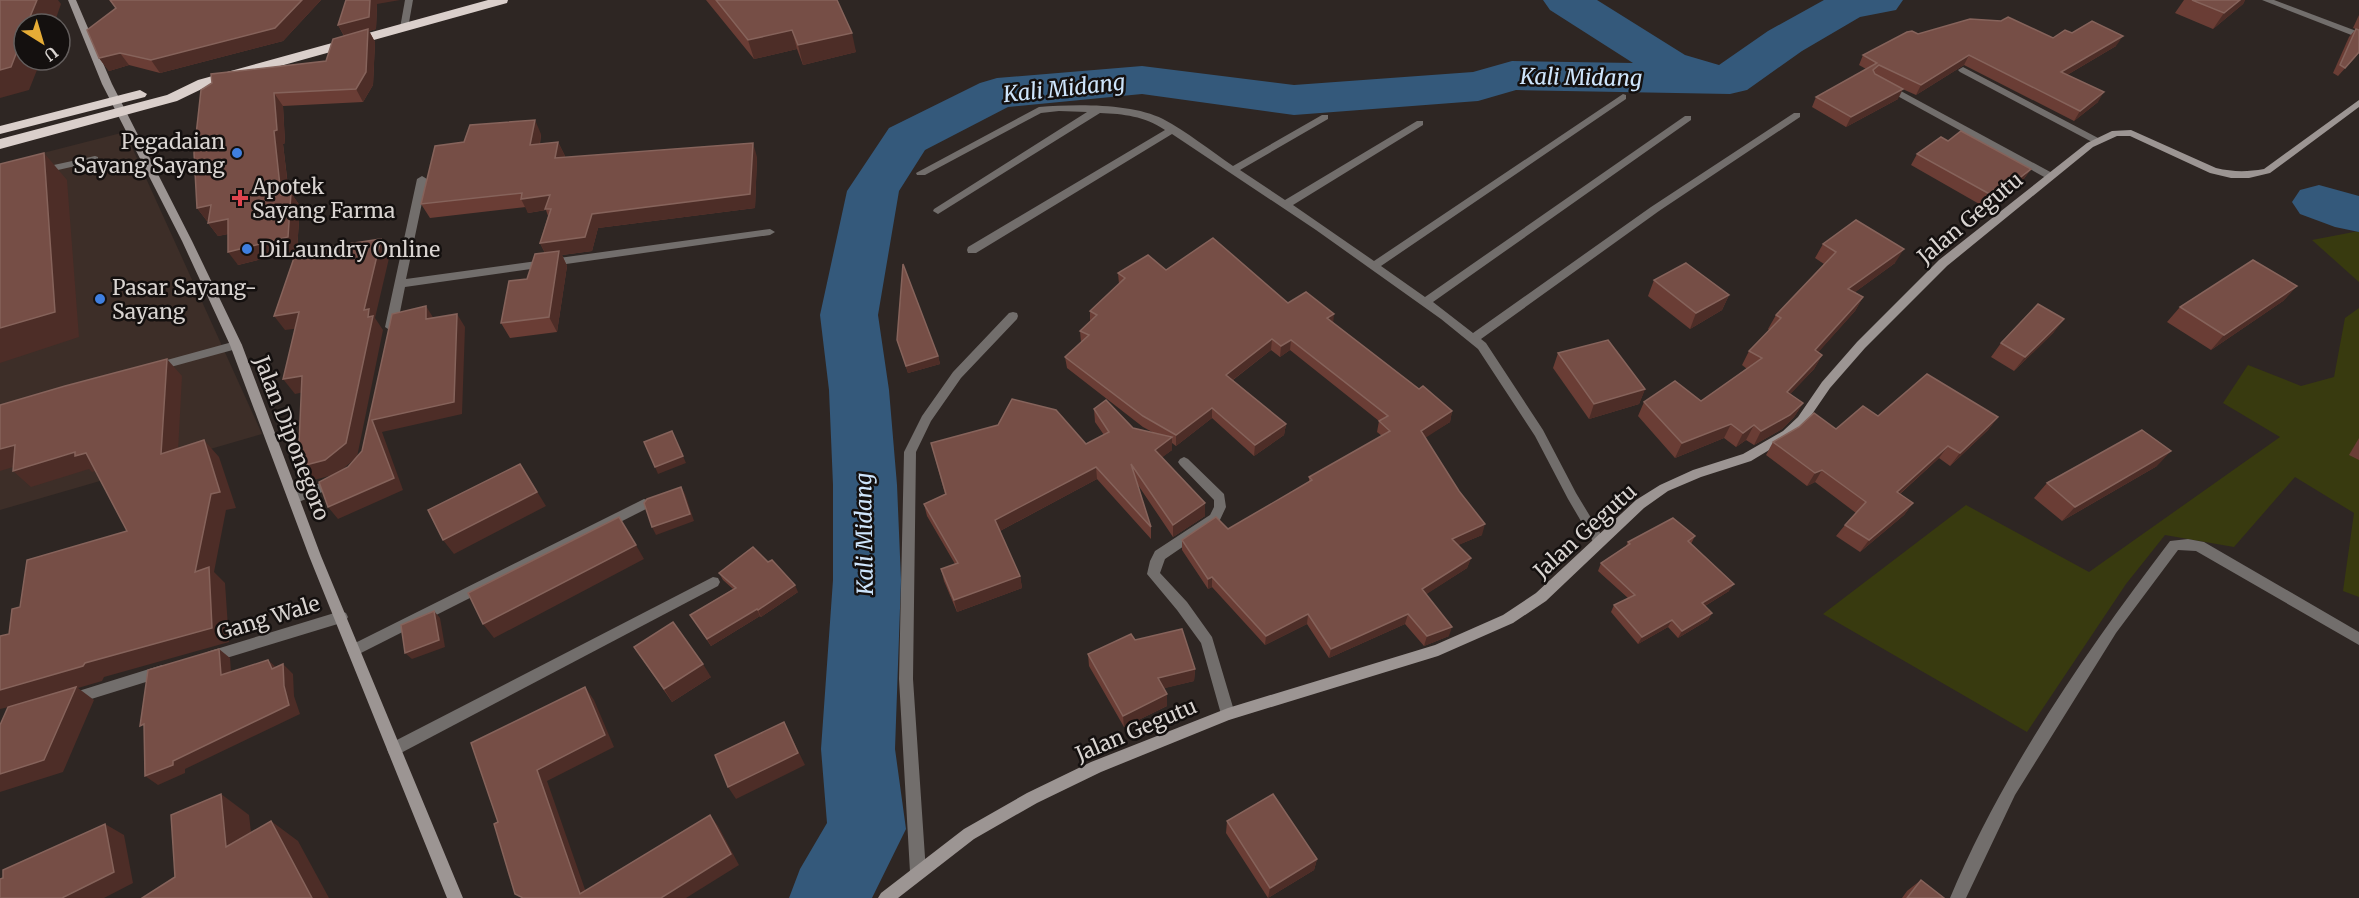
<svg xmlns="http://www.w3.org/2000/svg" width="2359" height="898" font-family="Merriweather,serif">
	<rect width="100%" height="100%" fill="#2e2623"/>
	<polygon fill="#3d2e28" points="125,132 262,434 0,510 0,164"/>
	<g fill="#383a0f">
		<polygon points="2359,231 2359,282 2312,240"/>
		<polygon points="2359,308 2359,597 2343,591 2354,513 2295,477 2234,547 2165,535 2126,584 2027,732 1823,614 1966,505 2089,572 2280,437 2223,403 2248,365 2301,386 2334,377 2345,318"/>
	</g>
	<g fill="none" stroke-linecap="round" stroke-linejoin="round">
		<g fill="#34597b" fill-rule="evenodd">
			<polygon points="1543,0 1597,0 1685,55 1719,65 1768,31 1824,0 1903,0 1896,10 1860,17 1802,51 1747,90 1730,94 1516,90 1478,101 1294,115 1142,94 1008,107 925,150 899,191 878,315 889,390 897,485 901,580 895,749 906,829 872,898 789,898 800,869 827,823 821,749 833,580 833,485 829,390 820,315 847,191 889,128 980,83 997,78 1142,66 1294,85 1473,72 1512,61 1633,63 1550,10"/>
			<polygon points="2319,185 2359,196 2359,232 2335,227 2300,214 2292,202 2300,190"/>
		</g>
		<g fill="#726e6c" fill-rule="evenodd">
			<polygon points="405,0 413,0 408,28 404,31 400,28"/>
			<polygon points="95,156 98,157 98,161 40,174 35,171 40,168"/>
			<polygon points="236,341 242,345 240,348 156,371 150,367 156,363"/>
		</g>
		<g fill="#726e6c" fill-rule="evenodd">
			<polygon points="2262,0 2274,0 2359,32 2359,38"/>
			<polygon points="1963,67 2100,139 2102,141 2097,144 2094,143 1960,72 1958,70"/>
			<polygon points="1886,83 2054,174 2055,176 2054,178 2046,178 1883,88 1881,86"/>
			<path d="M 1623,94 L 1626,95 L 1626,99 L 1381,266 L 1425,297 L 1685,116 L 1691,116 L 1691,120 L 1433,302 L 1473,333 L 1651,207 L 1794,113 L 1800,113 L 1800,117 L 1659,211 L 1481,339 L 1486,343 L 1543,430 L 1576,493 L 1605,541 L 1603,545 L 1599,546 L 1595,545 L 1568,499 L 1535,436 L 1478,349 L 1441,319 L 1316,230 L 1172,134 L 976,253 L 968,253 L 967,250 L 968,247 L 1165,130 C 1144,116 1124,114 1100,113 L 938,214 L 933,211 L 934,209 L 1087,112 L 1059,111 L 1041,113 L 925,175 L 917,175 L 916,173 L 1039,107 C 1074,104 1132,103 1163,119 C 1187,132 1210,150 1233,166 L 1322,115 L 1328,115 L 1328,119 L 1240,170 L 1285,200 L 1417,121 L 1423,121 L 1423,125 L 1293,205 L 1374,261 Z"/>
			<polygon points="422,176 427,179 406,279 770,229 775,232 770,235 405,287 397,327 391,331 385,327 417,179"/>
			<polygon points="1013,312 1017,313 1018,316 1017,319 961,378 931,421 916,452 913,679 926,872 923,877 918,879 913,877 910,872 899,679 904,452 922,416 953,372 1009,313"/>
			<polygon points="1184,457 1188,459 1224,494 1226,507 1219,522 1165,559 1160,573 1187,602 1212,637 1235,714 1233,718 1228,720 1223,718 1221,714 1201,643 1177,610 1147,574 1150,561 1155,551 1210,515 1214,507 1214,500 1180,465 1178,462 1180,459"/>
			<polygon points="335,477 339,479 341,482 339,485 294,504 290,503 288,499 290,495"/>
			<polygon points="644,499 648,500 650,504 648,508 359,654 354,656 349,654 347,650 349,646"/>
			<path d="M 2188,539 L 2204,542 L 2359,632 L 2359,645 L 2196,551 L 2178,550 L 2116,633 L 2015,795 L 1966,898 L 1950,898 C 2003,771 2087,650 2170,541 Z"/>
			<polygon points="713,577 718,578 720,582 718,586 399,754 394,756 389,754 387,749 389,744"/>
			<polygon points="341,611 346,613 348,617 346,621 341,623 210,663 205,661 203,657 205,653 210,651"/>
			<polygon points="162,665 167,667 169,671 167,675 162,677 72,705 67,703 65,699 67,695 72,693"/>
		</g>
		<g fill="#9c9593" fill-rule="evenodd">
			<polygon points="68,0 76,0 112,84 192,241 242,345 321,556 463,898 447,898 309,556 230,345 182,241 102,84"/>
			<path d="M 2359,100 L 2359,107 L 2270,173 L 2249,178 L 2231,178 L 2210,173 L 2130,136 L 2117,136 L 2093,147 L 1947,266 L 1865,348 L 1830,388 L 1806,423 L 1791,437 L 1751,461 L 1701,477 L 1668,491 L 1644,508 L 1546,601 L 1513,623 L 1438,656 L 1229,720 L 1101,772 L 1037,803 L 974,839 L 898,898 L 878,898 L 881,893 L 964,829 L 1027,793 L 1091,762 L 1228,708 L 1435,645 L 1503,615 L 1536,593 L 1636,500 L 1660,485 L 1693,470 L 1743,454 L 1783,431 L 1798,417 L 1822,382 L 1857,342 L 1939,260 L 2087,143 L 2112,131 L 2131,130 L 2216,168 C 2233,172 2247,172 2264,169 Z"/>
		</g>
		<g fill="#dacfcb" fill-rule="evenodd">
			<polygon points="488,0 508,0 507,3 208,86 177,101 0,149 0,139 167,95 198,80"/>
			<polygon points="140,90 147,94 145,97 0,134 0,126"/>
		</g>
	</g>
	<g fill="#6a3d35">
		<polygon points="110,0 321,0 283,41 160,73 129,65 109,71 99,58 116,8"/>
		<polygon points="706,0 837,0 856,52 803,65 797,49 754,59"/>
		<polygon points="2184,0 2245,0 2243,4 2213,29 2175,13"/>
		<polygon points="377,4 376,29 369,31 375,42 373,85 363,102 283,106 285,143 283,144 289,194 291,193 300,206 297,250 238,265 228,234 218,236 208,223 208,220 207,221 197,208 201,90 326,61 344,36 338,25"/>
		<polygon points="2359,15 2359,30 2353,28"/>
		<polygon points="2356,29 2359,30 2359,53 2338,76 2333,73 2349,37"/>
		<polygon points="2072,33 2116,46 2067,75 2098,102 2074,121 1964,65 1916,95 1898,87 1898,99 1846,127 1812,107 1816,97 1866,69 1859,65 1863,55 1918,34 2053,38"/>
		<polygon points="541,134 540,144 558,142 565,156 565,157 757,157 755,208 598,228 592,251 562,255 567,266 557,332 510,338 501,323 527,279 545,253 540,243 548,216 546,210 528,213 526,207 430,218 421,204"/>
		<polygon points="1948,141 2031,169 2023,180 1988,209 1911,165 1917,154"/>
		<polygon points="1823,244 1895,263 1855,292 1863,297 1855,311 1818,352 1822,355 1814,369 1790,394 1803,403 1794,417 1782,429 1754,445 1746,440 1736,447 1724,438 1675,458 1638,416 1644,402 1701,401 1747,369 1742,365 1749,351 1769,330 1768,329 1776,315 1824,264 1815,258"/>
		<polygon points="1166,270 1288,303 1333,323 1419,389 1452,411 1450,422 1425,437 1482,535 1458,545 1471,558 1467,568 1426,594 1449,636 1424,646 1405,624 1329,658 1307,624 1265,645 1212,587 1208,589 1182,550 1182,540 1228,529 1309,482 1309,477 1382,436 1377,432 1379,421 1290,350 1280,357 1271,350 1233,380 1286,424 1284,435 1254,456 1212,418 1176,446 1172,443 1172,450 1162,457 1205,503 1205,516 1173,537 1138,485 1151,527 1151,539 1097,479 1000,531 1020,576 1022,588 957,612 944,581 941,569 955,564 927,516 924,504 945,494 931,443 1086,444 1104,435 1095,422 1094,409 1133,428 1154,433 1143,427 1067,368 1065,357 1082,342 1081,342 1080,331 1090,321 1090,311 1119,284 1118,273"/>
		<polygon points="1654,280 1729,295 1722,310 1690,329 1648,296"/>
		<polygon points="2297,286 2283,301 2211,350 2167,322 2180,307"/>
		<polygon points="2064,319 2053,333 2014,371 1991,357 2001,343"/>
		<polygon points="897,340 938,356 940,364 908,373"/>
		<polygon points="1558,353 1645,389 1639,404 1589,419 1553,368"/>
		<polygon points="1878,416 1998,417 1988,430 1950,466 1939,458 1900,494 1913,503 1904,515 1860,552 1836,536 1845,525 1856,513 1815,482 1807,486 1766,455 1773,442 1836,429"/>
		<polygon points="2359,438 2359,460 2349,455"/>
		<polygon points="2157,466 2062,521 2034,498 2047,483"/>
		<polygon points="1695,536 1691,544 1729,591 1705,606 1712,613 1708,620 1678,638 1668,627 1638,644 1611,612 1614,605 1628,598 1598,571 1601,563 1626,546 1628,542"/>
		<polygon points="719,573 798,592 761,617 760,616 711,646 690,615 733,589 723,580"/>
		<polygon points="1135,640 1195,669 1194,681 1164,688 1167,694 1167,706 1124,727 1089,666 1088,654"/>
		<polygon points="634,647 711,677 672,702"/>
		<polygon points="1227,821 1317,859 1314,870 1268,898 1226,833"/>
		<polygon points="1921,880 1944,898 1902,898 1907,891"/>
	</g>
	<g fill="#4d2d27">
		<polygon points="37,0 58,0 61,4 54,24 27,24"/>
		<polygon points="302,0 321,0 283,41 160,73 151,60"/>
		<polygon points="370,0 400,0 377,4 376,29 369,31 375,42 373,85 363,102 356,89 345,37 338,25"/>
		<polygon points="2240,0 2245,0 2243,4 2213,29 2224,13"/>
		<polygon points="792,30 797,49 754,59 748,40"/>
		<polygon points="24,33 24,60 41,60 29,90 0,98 0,70"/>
		<polygon points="852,33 856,52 803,65 798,45"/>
		<polygon points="2123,36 2116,46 2055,82 2061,72"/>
		<polygon points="120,53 129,65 109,71 99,58"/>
		<polygon points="1969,55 1964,65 1916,95 1921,85"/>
		<polygon points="1903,89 1898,99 1846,127 1851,117"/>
		<polygon points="2104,92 2098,102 2074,121 2080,111"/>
		<polygon points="274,93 283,106 285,143 283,144 290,205 291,193 300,206 297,250 238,265 228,252 281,195 274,131"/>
		<polygon points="535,120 541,134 537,159 530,145"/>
		<polygon points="558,142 565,156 562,172 555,158"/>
		<polygon points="753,143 757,157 755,208 598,228 592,251 562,255 567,266 557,332 549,317 547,257 540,243 592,214"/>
		<polygon points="44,153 67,180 79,337 0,363 0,328"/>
		<polygon points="2031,169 2023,180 1988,209 1995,197"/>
		<polygon points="550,195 551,209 528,213 521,199"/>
		<polygon points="211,205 221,218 207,221 197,208"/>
		<polygon points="228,219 238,232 218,236 208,223"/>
		<polygon points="381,239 390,254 375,318 383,330 357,457 337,474 310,481 298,467 364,310"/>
		<polygon points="1904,249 1895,263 1840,303 1848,289"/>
		<polygon points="2297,286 2283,301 2211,350 2224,335"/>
		<polygon points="1729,295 1722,310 1690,329 1696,313"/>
		<polygon points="1863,297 1855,311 1807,365 1815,350"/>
		<polygon points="426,306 434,319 426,319"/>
		<polygon points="299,312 309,327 285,330 274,316"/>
		<polygon points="457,314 465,327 462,414 382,432 403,490 338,519 328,507 394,478 372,420"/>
		<polygon points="1334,314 1333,325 1327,318"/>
		<polygon points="2064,319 2053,333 2014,371 2025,357"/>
		<polygon points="1272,339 1271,350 1226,385 1226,375"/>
		<polygon points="1291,340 1290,350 1280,357 1281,346"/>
		<polygon points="1822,355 1814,369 1779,406 1787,392"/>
		<polygon points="938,356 940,364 908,373 906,366"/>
		<polygon points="167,359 182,376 177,470 161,454"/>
		<polygon points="302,376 314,390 295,394 283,379"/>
		<polygon points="1645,389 1639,404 1589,419 1594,404"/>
		<polygon points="1803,403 1794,417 1782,429 1754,445 1761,431"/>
		<polygon points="1212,408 1212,418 1176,446 1176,435"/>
		<polygon points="1452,411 1450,422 1419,442 1421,431"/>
		<polygon points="1998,417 1988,430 1950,466 1960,453"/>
		<polygon points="1286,424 1284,435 1254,456 1255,445"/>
		<polygon points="1731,424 1724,438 1675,458 1682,443"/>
		<polygon points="1754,425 1746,440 1736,447 1743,433"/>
		<polygon points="672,431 686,463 658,474 655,467"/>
		<polygon points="1172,437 1172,450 1155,463 1155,450"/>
		<polygon points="204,440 219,457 236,508 226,510 214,572 225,583 229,642 104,677 102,681 78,688 94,700 63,772 0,792 0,774 36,701 0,709 0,690 85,663 195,572"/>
		<polygon points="15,445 33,461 0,471 0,449"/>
		<polygon points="1948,446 1939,458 1888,504 1897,492"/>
		<polygon points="2171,451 2157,466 2062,521 2075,507"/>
		<polygon points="75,452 86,453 103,469 92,472 89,469 31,487 13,471"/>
		<polygon points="520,464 546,506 454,554 443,540"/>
		<polygon points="1096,467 1097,479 998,532 995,520"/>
		<polygon points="1822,470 1815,482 1807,486 1815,473"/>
		<polygon points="681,487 685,494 694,521 656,535 652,527"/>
		<polygon points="1205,503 1205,516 1173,537 1173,525"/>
		<polygon points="1913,503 1904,515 1860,552 1869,540"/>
		<polygon points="1485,524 1482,535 1449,549 1452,539"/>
		<polygon points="636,545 644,559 494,638 483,624"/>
		<polygon points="1471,558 1467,568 1419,599 1422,589"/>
		<polygon points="1020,576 1022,588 957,612 954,600"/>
		<polygon points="1212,577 1212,587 1208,589 1208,579"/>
		<polygon points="1734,584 1729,591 1698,610 1702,603"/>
		<polygon points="795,585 798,592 761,617 758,610"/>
		<polygon points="757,609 760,616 711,646 707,639"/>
		<polygon points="434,611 440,618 445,647 412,659 405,653"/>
		<polygon points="1712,613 1708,620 1678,638 1682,631"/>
		<polygon points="1308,614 1307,624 1265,645 1266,636"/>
		<polygon points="1408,614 1405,624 1329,658 1331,649"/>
		<polygon points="1672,620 1668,627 1638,644 1642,637"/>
		<polygon points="1452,627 1449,636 1424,646 1427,636"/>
		<polygon points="219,649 230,658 232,685 221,675"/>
		<polygon points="268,660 278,669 272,669"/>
		<polygon points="283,664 293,674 294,696 300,714 185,769 185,773 158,785 145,776 173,761 284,686"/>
		<polygon points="703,664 711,677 672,702 664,689"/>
		<polygon points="1195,669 1194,681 1158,690 1158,678"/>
		<polygon points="585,687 594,700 614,747 547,781 588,898 580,894 537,770"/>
		<polygon points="1167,694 1167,706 1124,727 1123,716"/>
		<polygon points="784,722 805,765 736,799 728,787"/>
		<polygon points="221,794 249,815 255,867 226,847"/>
		<polygon points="710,815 718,826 739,865 686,898 661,898"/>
		<polygon points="271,821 298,841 329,898 312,898"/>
		<polygon points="105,824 124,835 133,883 104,898 62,898"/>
		<polygon points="1317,859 1314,870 1268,898 1270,888"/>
	</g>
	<g fill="#764e46" stroke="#86635b" stroke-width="1.5">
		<polygon points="0,0 37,0 27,24 24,24 24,33 11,67 0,70"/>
		<polygon points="110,0 302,0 275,28 151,60 120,53 99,58 87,30 116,8"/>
		<polygon points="346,0 370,0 369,17 338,25"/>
		<polygon points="716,0 837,0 852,33 798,45 792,30 748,40"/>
		<polygon points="2192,0 2240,0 2224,13"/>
		<polygon points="2008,17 2053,38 2065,30 2072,33 2092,21 2123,36 2061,72 2104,92 2080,111 1969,55 1921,85 1879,65 1873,70 1875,74 1903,89 1851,117 1816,97 1877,63 1863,55 1907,32 1912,31 1918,34 1970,19 2001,21"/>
		<polygon points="368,29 366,72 356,89 274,93 277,130 274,131 281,195 291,193 288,237 228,252 228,219 208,223 211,205 197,208 194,153 201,90 212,83 211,74 326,61 333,39"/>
		<polygon points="2356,29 2359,30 2359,52 2345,68 2340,65"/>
		<polygon points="535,120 530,145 558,142 555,158 753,143 750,194 592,214 585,237 540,243 551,209 545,209 550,195 521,199 522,193 421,204 435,146 464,142 470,125"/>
		<polygon points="1961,131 2031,169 1995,197 1917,154 1941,137 1948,141"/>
		<polygon points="44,153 55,312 0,328 0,164"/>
		<polygon points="1856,220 1904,249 1848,289 1863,297 1815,350 1822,355 1787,392 1803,403 1790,415 1761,431 1754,425 1743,433 1731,424 1682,443 1644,402 1675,381 1701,401 1762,358 1749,351 1781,318 1776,315 1836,252 1823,244"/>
		<polygon points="1213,238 1288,303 1306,292 1334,314 1327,318 1419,389 1423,386 1452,411 1421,431 1459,491 1485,524 1452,539 1471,558 1422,589 1452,627 1427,636 1408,614 1331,649 1308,614 1266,636 1212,577 1208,579 1182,540 1216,517 1228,529 1312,480 1309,477 1390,431 1379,421 1388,416 1291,340 1281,346 1272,339 1226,375 1286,424 1255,445 1212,408 1176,435 1143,416 1065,357 1089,335 1080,331 1097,315 1090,311 1125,278 1118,273 1148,255 1166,270"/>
		<polygon points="381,239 364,310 369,309 368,317 373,316 346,443 325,460 298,467 302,376 283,379 299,312 274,316 296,252"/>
		<polygon points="559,251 549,317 501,323 509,281 527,279 535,254"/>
		<polygon points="2253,260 2297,286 2224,335 2180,307"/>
		<polygon points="1686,263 1729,295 1696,313 1654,280"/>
		<polygon points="903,264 938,356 906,366 897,340"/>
		<polygon points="2038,304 2064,319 2025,357 2001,343"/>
		<polygon points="426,306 426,319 457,314 454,402 372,420 394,478 328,507 319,482 348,467 362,451 392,314"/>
		<polygon points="1608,340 1645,389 1594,404 1558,353"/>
		<polygon points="167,359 161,454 204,440 220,492 211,494 195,572 209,567 212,628 85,663 83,666 0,690 0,636 9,634 12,609 20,607 27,560 127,531 86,453 75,456 75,452 13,471 15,445 0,449 0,405 65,386"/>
		<polygon points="1927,374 1998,417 1960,453 1948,446 1897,492 1913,503 1869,540 1845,525 1866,502 1822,470 1815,473 1773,442 1799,427 1814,413 1836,429 1863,406 1878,416"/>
		<polygon points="1012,399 1056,410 1086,444 1109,432 1094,409 1106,400 1133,428 1172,437 1155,450 1205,503 1173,525 1131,464 1151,527 1096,467 995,520 1020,576 954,600 941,569 958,563 924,504 946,494 931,443 998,425"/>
		<polygon points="2142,430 2171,451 2075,507 2047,483"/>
		<polygon points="672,431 683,456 655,467 644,442"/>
		<polygon points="520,464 537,492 443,540 428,510"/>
		<polygon points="681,487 690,514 652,527 644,503 647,499"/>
		<polygon points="619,517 636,545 483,624 468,593"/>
		<polygon points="1673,518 1695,536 1688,541 1734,584 1702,603 1712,613 1682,631 1672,620 1642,637 1614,605 1635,595 1601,563 1630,544 1628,542"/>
		<polygon points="753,547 768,562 772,560 795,585 758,610 757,609 707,639 690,615 736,588 719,573"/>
		<polygon points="434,611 439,640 405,653 401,625"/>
		<polygon points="673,622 703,664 664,689 634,647"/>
		<polygon points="1182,629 1195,669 1158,678 1167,694 1123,716 1088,654 1131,634 1135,640"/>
		<polygon points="219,649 221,675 268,660 272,669 283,664 284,686 289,705 173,761 173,765 145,776 144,724 140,726 148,670"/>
		<polygon points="76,687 44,760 0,774 0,725 8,707"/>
		<polygon points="585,687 605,735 537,770 580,894 710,815 731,854 661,898 523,898 515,894 494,824 498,822 471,743"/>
		<polygon points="784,722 798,753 728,787 715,755"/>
		<polygon points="221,794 226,847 271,821 312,898 142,898 175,877 171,815"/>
		<polygon points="1273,794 1317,859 1270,888 1227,821"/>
		<polygon points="105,824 114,872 62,898 0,898 0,879 3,878 3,870"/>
		<polygon points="1921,880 1944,898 1907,898"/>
	</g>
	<g fill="#3f7fe0" stroke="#14100f" stroke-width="2">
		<circle cx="237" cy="153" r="6"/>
		<circle cx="247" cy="249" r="6"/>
		<circle cx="100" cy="299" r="6"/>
	</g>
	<path fill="#e0444e" stroke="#14100f" stroke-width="2" d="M237 189h6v6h6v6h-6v6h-6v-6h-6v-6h6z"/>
	<g text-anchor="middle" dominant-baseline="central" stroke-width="5" stroke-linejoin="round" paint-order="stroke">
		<g font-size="21" fill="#d9d4d1" stroke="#14100f" text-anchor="start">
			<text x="225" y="141" text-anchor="end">Pegadaian<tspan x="225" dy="24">Sayang Sayang</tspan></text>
			<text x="252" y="186">Apotek<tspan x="252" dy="24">Sayang Farma</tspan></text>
			<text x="259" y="249">DiLaundry Online</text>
			<text x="112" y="287">Pasar Sayang-<tspan x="112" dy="24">Sayang</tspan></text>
		</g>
		<g font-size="21" fill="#d9d4d1" stroke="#14100f">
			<text transform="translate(1970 218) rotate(-40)">Jalan Gegutu</text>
			<text transform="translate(292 438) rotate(69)">Jalan Diponegoro</text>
			<text transform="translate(1585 531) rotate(-42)">Jalan Gegutu</text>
			<text transform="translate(268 618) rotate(-17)">Gang Wale</text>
			<text transform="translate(1136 730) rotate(-23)">Jalan Gegutu</text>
		</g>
		<g font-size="22" font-style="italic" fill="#cee5fc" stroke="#14100f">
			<text transform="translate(1581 77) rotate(1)">Kali Midang</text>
			<text transform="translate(1064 88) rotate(-6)">Kali Midang</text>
			<text transform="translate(864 534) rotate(-91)">Kali Midang</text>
		</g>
	</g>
	<g transform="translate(42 42) rotate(143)"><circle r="28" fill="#14100f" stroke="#635e5d" stroke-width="1.5"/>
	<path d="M0-4.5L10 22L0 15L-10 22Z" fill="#e6ac36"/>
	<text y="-9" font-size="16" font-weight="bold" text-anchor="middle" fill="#d9d4d1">U</text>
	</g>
</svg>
